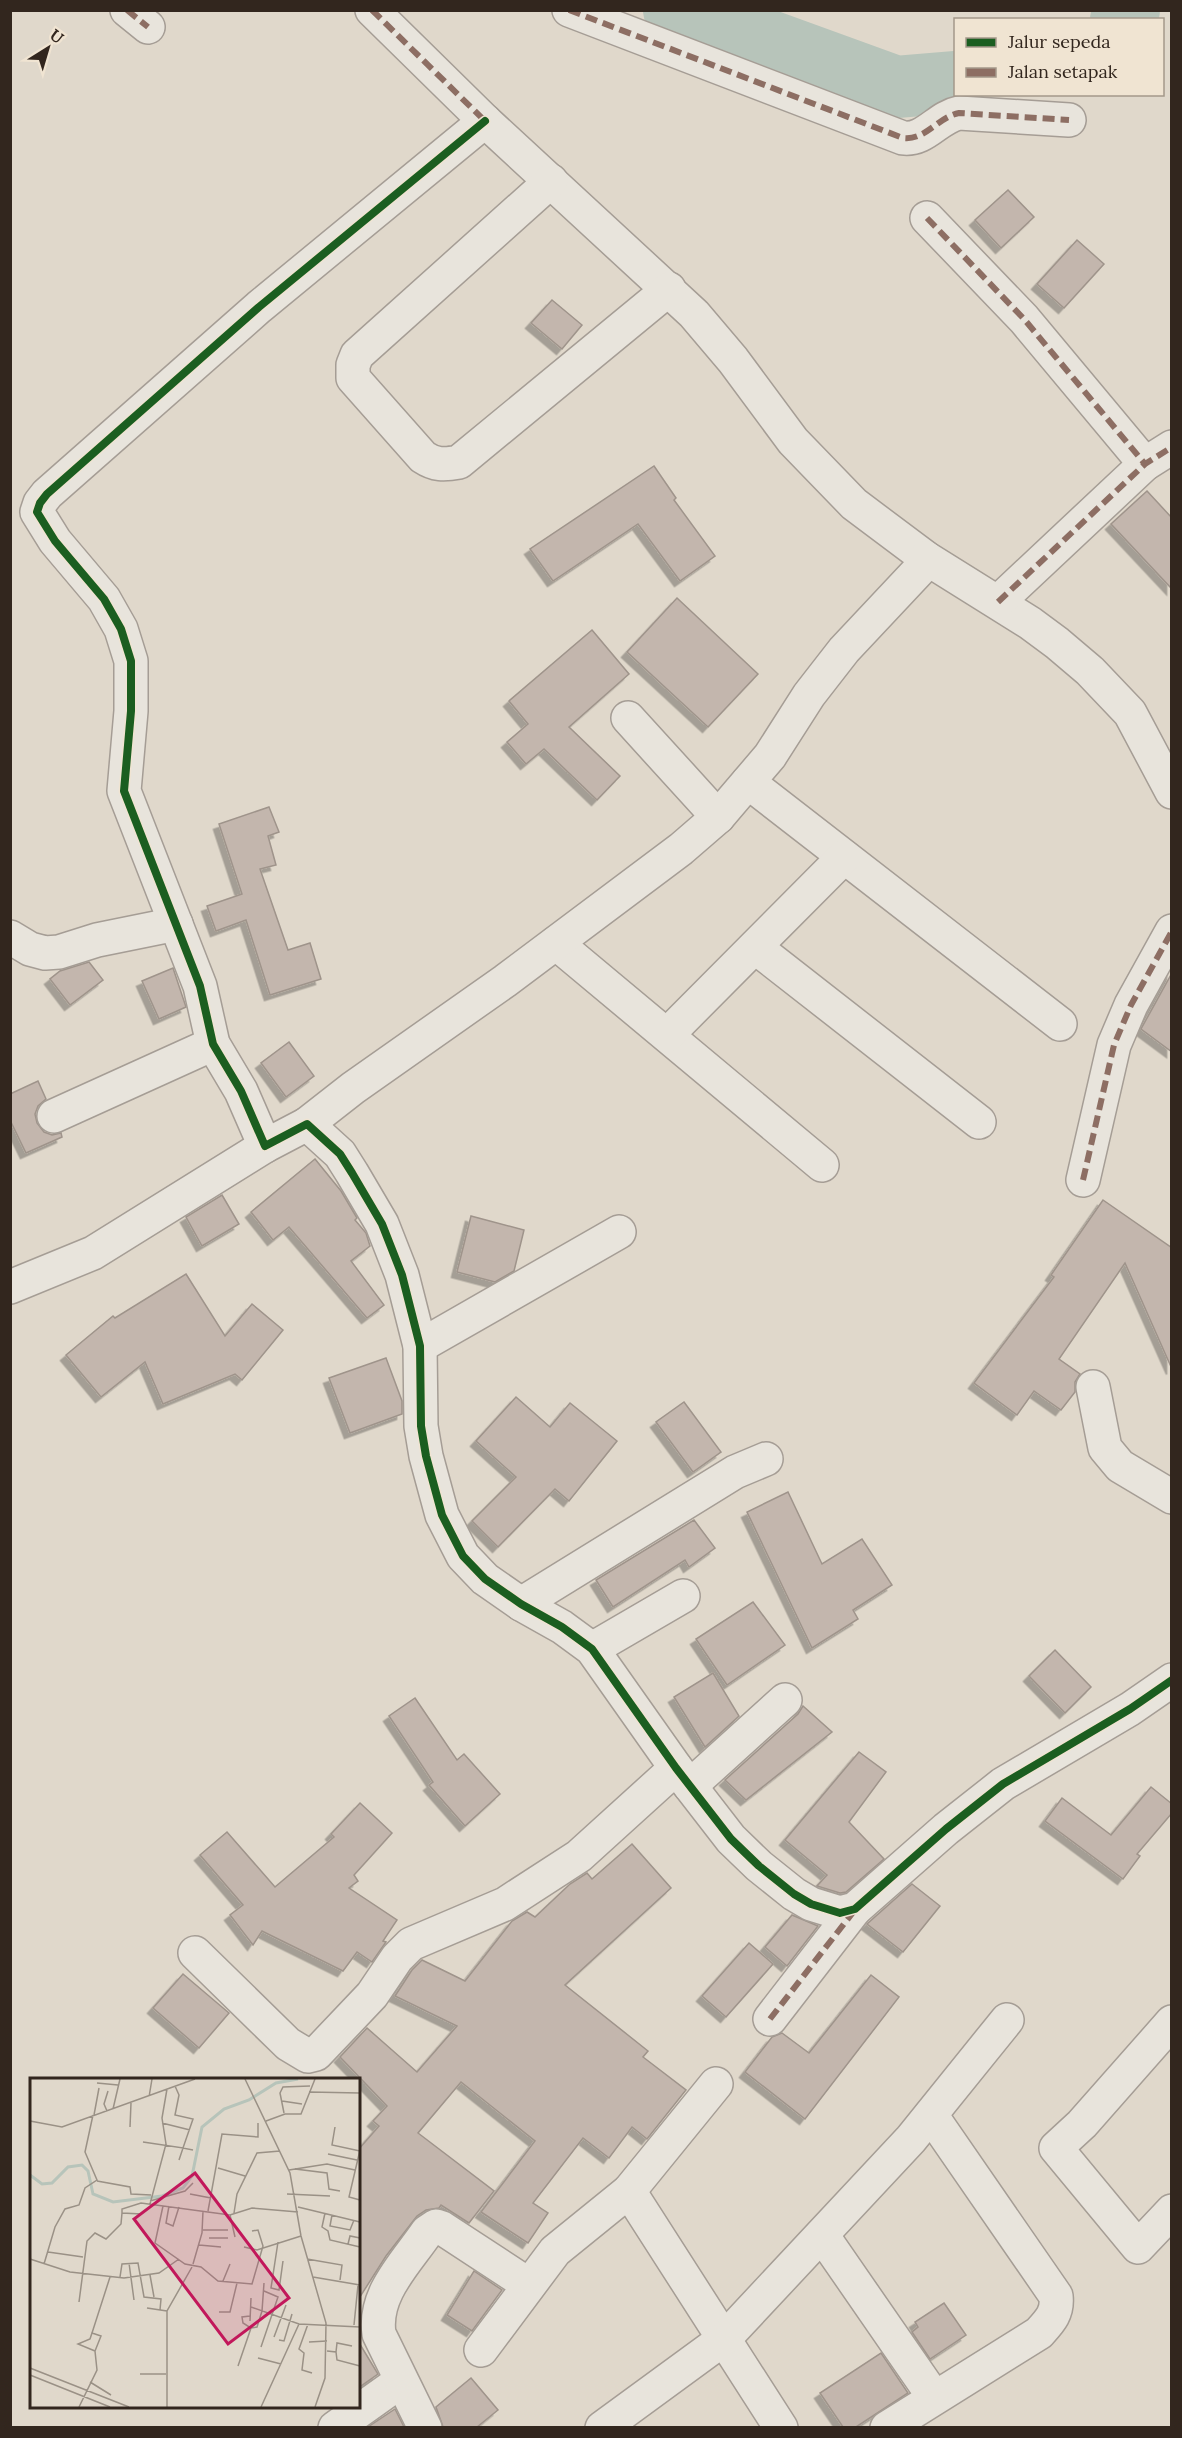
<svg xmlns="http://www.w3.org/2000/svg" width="1182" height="2438" font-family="Lora,serif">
	<defs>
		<filter id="shadow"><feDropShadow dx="-5.5" dy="5.5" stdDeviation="0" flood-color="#0004"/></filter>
	</defs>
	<rect width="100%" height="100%" fill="#e0d8cb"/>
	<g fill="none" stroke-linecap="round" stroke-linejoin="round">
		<g stroke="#b7c4ba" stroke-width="62">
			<polyline points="674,10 734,28 896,87 956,82"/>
			<polyline points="1121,20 1129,10"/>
		</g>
	</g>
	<g fill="#c3b6ad" stroke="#9f948b" stroke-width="1.5" filter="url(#shadow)">
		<polygon points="1008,190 1034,217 1001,248 975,220"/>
		<polygon points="1077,240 1104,264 1064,308 1037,284"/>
		<polygon points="552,300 582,325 562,349 531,323"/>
		<polygon points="654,466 676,498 674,500 715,556 680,581 638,524 553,581 530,549"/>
		<polygon points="1147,491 1172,518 1172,589 1111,524"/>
		<polygon points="677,598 758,674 708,727 627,652"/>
		<polygon points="592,630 629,674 569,727 620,776 597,800 544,749 526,764 507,742 528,724 509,701"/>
		<polygon points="269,807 279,832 268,836 276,865 260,869 288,950 310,943 321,979 270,995 246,920 216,931 207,906 242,894 219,824"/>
		<polygon points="89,962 103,980 70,1005 50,979 60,971"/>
		<polygon points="173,968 186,1007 159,1019 142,981"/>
		<polygon points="1172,973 1172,1052 1141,1029"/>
		<polygon points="289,1042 314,1076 286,1097 261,1063"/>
		<polygon points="38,1081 46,1099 38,1106 35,1114 37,1123 44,1132 52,1135 61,1133 62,1137 26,1153 10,1120 10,1094"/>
		<polygon points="315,1159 341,1191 357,1218 355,1220 366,1233 370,1246 351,1261 384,1305 367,1318 289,1227 273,1240 251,1212"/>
		<polygon points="222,1195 239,1224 202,1246 186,1217"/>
		<polygon points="1103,1200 1172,1248 1172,1369 1125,1263 1059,1359 1080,1374 1075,1382 1075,1392 1061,1410 1034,1391 1017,1415 974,1383 1054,1277 1051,1275"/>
		<polygon points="471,1216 524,1230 514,1271 495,1282 457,1272"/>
		<polygon points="186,1274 225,1336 252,1304 283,1330 242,1380 235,1374 163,1404 145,1362 101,1397 66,1355 113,1316 115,1318"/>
		<polygon points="386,1358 402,1401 402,1414 350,1433 329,1378"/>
		<polygon points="516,1397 550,1427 570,1403 617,1441 569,1501 555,1489 498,1547 472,1521 516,1477 476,1441"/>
		<polygon points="684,1402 721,1452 693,1472 656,1422"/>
		<polygon points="788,1492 822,1564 862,1539 892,1585 853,1610 858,1619 812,1648 747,1512"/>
		<polygon points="694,1520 715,1548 689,1567 685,1560 613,1607 596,1580"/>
		<polygon points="753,1602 785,1645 727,1685 696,1639"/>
		<polygon points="1055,1650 1091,1687 1065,1713 1029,1676"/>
		<polygon points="713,1673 739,1716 705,1747 674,1697"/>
		<polygon points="415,1698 457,1760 464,1754 500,1794 465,1826 429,1785 433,1782 389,1716"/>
		<polygon points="803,1706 832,1732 746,1800 725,1780 798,1714"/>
		<polygon points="859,1752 886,1772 849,1822 884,1859 846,1892 840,1893 817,1886 827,1875 785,1840"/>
		<polygon points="1151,1787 1172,1804 1172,1813 1137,1854 1140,1856 1123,1879 1045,1821 1062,1798 1111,1835"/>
		<polygon points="360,1803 392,1833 354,1875 358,1881 349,1888 397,1920 383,1941 386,1942 372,1962 357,1952 343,1971 262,1931 253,1945 230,1915 243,1905 200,1855 227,1832 275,1887 334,1837 331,1834"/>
		<polygon points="632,1844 671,1888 565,1985 648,2051 643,2057 686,2090 647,2139 632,2127 609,2158 583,2138 533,2203 548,2213 528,2243 481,2212 535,2141 461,2082 418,2133 494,2191 469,2223 441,2205 439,2208 426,2210 417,2216 386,2256 358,2300 358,2150 379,2126 373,2121 387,2106 340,2057 367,2028 417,2072 457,2026 395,1996 412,1970 422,1960 465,1981 512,1921 527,1912 535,1917 570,1884 587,1873 592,1879"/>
		<polygon points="912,1884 940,1906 903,1952 867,1924"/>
		<polygon points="792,1915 818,1926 787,1966 765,1947"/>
		<polygon points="749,1943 773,1964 726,2017 702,1996"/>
		<polygon points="183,1974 229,2013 199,2048 153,2008"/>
		<polygon points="871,1975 899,1997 805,2119 745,2072 772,2037 782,2033 809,2053"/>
		<polygon points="474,2271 502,2290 472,2331 447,2315"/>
		<polygon points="944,2303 966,2335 930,2359 912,2332 918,2327 915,2322"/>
		<polygon points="358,2341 378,2374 358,2388"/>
		<polygon points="881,2353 908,2393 856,2427 843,2427 820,2393"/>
		<polygon points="471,2378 498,2410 477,2427 443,2427 436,2407"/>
		<polygon points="395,2409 404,2427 368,2427"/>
	</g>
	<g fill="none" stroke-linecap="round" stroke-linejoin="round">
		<defs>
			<g id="minor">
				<polyline points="127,10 148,27"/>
				<polyline points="372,10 485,121 694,314 733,360 793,441 854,504 926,558 1030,623 1057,643 1090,671 1130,713 1172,792"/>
				<path d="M 569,10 L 903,138 C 925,141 938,117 959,113 L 1069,120"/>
				<polyline points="485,121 259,307 47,494 40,503 37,512 55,541 104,599 121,629 131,661 131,711 124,791 200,986 213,1044 241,1091 265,1146 307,1124 340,1154 352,1173 382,1224 402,1275 420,1346 421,1426 426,1456 442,1515 463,1556 485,1579 521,1604 562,1627 592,1649 676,1768 731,1839 759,1866 794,1894 811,1904 840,1913 855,1909 946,1829 1003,1784 1130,1709 1172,1680"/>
				<path d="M 551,181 L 357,355 L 353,365 L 353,378 L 423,457 C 435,465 444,465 459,462 L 669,289"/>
				<polyline points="927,218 1024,319 1145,464"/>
				<polyline points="998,602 1145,464 1172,447"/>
				<polyline points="628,718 718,817"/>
				<polyline points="748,782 1060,1024"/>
				<polyline points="10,937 30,949 45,953 59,952 97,940 176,924"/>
				<polyline points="556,943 822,1165"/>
				<polyline points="755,947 979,1122"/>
				<polyline points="667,1035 844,857"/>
				<polyline points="54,1116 213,1044"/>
				<polyline points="307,1124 353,1088 505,981 681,849 718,817 770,756 809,695 844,650 921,568 926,558"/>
				<polyline points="1083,1180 1114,1045 1131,1005 1172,931"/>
				<polyline points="10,1287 93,1253 265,1146"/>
				<polyline points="420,1346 619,1232"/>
				<polyline points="1093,1387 1105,1448 1120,1466 1172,1497"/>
				<polyline points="521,1604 735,1472 766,1459"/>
				<polyline points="592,1649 683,1596"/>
				<polyline points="690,1786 785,1700"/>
				<polyline points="195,1953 288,2044 308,2056 316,2054 372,1995 397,1958 411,1944 505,1904 579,1856 676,1768"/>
				<polyline points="770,2019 855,1909"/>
				<polyline points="1172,2022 1082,2124 1056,2148 1138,2247 1172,2211"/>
				<polyline points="629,2191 781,2428"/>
				<polyline points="822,2235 934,2397"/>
				<polyline points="481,2350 555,2251 629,2191 716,2084"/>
				<polyline points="335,2428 401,2381"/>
				<path d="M 425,2428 L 379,2334 C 373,2294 406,2263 427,2232 L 436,2226 L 442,2228 L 529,2285"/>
				<polyline points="602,2428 725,2338 911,2139 1007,2020"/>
				<path d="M 887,2428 L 1039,2333 C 1050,2321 1058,2313 1056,2296 L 931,2115"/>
			</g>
		</defs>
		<use href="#minor" stroke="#a59d95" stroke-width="36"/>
		<use href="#minor" stroke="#e8e4dc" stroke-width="33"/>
		<g stroke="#8d6e63" stroke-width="6" stroke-dasharray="12 6" stroke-linecap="butt">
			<polyline points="127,10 148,27"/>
			<polyline points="372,10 485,121"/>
			<path d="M 569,10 L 903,138 C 925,141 938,117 959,113 L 1069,120"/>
			<polyline points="927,218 1024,319 1145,464"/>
			<polyline points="998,602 1145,464 1172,447"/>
			<polyline points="1083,1180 1114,1045 1131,1005 1172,931"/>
			<polyline points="770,2019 854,1911"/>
		</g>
		<defs>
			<polyline id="cycleway" points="485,121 259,307 47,494 40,503 37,512 55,541 104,599 121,629 131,661 131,711 124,791 200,986 213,1044 241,1091 265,1146 307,1124 340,1154 352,1173 382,1224 402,1275 420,1346 421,1426 426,1456 442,1515 463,1556 485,1579 521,1604 562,1627 592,1649 676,1768 731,1839 759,1866 794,1894 811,1904 840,1913 855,1909 946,1829 1003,1784 1130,1709 1172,1680"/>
		</defs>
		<use href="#cycleway" stroke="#f0e4d2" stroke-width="11"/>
		<use href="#cycleway" stroke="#1b5e20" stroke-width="8"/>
	</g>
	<g transform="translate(30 2078)">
		<rect width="330" height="330" fill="#e0d8cb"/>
		<path fill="none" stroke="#b7c4ba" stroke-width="3" d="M 0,97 L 12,106 L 22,105 L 38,89 L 52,87 L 58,93 L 63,116 L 83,124 L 132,118 L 153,110 L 162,98 L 172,49 L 194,31 L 219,22 L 246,5 L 268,1"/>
		<path fill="none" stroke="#9a9186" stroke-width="1.5" d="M 215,1 L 260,95 L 271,158 L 296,245 L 295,300 L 285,329M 67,5 L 88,7M 279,14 L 330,15M 119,19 L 122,1M 252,23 L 272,26M 83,31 L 90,1M 77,33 L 74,26 L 78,13M 254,35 L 250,15 L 253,9 L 280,8M 64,37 L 69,10M 0,43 L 32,49 L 165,1M 236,43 L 255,36 L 271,36 L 285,1M 132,45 L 160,52M 100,49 L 101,25M 305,49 L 302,67 L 330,73M 113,64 L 153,70 L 163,41 L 145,37 L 149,17 L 145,8M 330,72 L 319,119 L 330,122M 298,76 L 327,82M 149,82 L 153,70 L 163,72M 188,90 L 215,98M 265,91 L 297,95 L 299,111 L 310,113M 259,92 L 297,86 L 325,92M 67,103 L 100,109 L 101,116 L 121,117M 160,116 L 181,120M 257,116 L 300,118M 120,123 L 155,113 L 163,105M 120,126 L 136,66 L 132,40 L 137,11M 133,128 L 125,165 L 155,186 L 171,189 L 188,203 L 222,206 L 233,168 L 228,152 L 222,153M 139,128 L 136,145 L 143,148 L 149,129M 268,129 L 330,144M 178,133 L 192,56 L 228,59 L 228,45M 204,135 L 207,116 L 227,75 L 250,73M 295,135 L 292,149 L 298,153 L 300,162 L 330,169M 112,136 L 92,135 L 92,131 L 111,125 L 200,137 L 222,130 L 268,134M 200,137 L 205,159M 302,137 L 300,148 L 320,152 L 324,142M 173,152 L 198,152M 179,160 L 198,160M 248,164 L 241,210 L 249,212 L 253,183M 318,166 L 320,158 L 330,160M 169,167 L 191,169M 214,169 L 227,172 L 271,158M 18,174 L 53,179M 0,181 L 40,194 L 94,200 L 129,195 L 149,181M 277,181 L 312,187 L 310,202M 99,185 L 104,222M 14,186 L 25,149 L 35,131 L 49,127 L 55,110 L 67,102 L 55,74 L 63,37M 163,186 L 172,155 L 173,133M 120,197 L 124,219M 90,199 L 92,186 L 108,185 L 114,219 L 131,221 L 130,232M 283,199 L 330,207M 193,203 L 200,186M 49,224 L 57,163 L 65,155 L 76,161 L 91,146 L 92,135M 221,229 L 269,246 L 330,249M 117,230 L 137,233M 189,234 L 200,234 L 207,205M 220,243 L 221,220M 278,246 L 269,271 L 274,275 L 272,292 L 282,295M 324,247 L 328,207M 221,250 L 227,249 L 232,233 L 234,205M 62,255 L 80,199M 244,259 L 256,227M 249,262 L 254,263 L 262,236M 279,264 L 297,263M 231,269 L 248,219 L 234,213M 297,273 L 306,274 L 307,282 L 330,288M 306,274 L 307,265 L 322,268M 228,280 L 251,286M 208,288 L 221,250 L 213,245 L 212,239 L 220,238M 0,290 L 99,329M 110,296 L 136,296M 0,297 L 80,329M 60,304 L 81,317M 49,329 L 67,292 L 65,273 L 71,258 L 62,255 L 60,261 L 48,266 L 65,273M 137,329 L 137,233 L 162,189M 231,329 L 269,246"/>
		<path fill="#c2185b" fill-opacity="0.15" stroke="#c2185b" stroke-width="3" d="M 165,95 L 259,220 L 198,266 L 104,141 Z"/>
		<rect width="330" height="330" fill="none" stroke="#32261e" stroke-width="3"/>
	</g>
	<rect width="1182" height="2438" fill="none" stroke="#32261e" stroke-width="24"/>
	<rect x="954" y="18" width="210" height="78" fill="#f0e4d2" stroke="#a4988a" stroke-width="1.5"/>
	<rect x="966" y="38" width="30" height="9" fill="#1b5e20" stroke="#a4988a" stroke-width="1.5"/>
	<text x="1008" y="48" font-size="18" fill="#32261e">Jalur sepeda</text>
	<rect x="966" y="68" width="30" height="9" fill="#8d6e63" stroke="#a4988a" stroke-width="1.5"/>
	<text x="1008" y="78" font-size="18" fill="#32261e">Jalan setapak</text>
	<g transform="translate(48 48) rotate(37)" stroke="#f0e4d2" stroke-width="4.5" paint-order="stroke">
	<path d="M0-4.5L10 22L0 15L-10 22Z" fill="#32261e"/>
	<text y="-9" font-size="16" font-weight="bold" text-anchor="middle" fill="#32261e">U</text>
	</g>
</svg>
